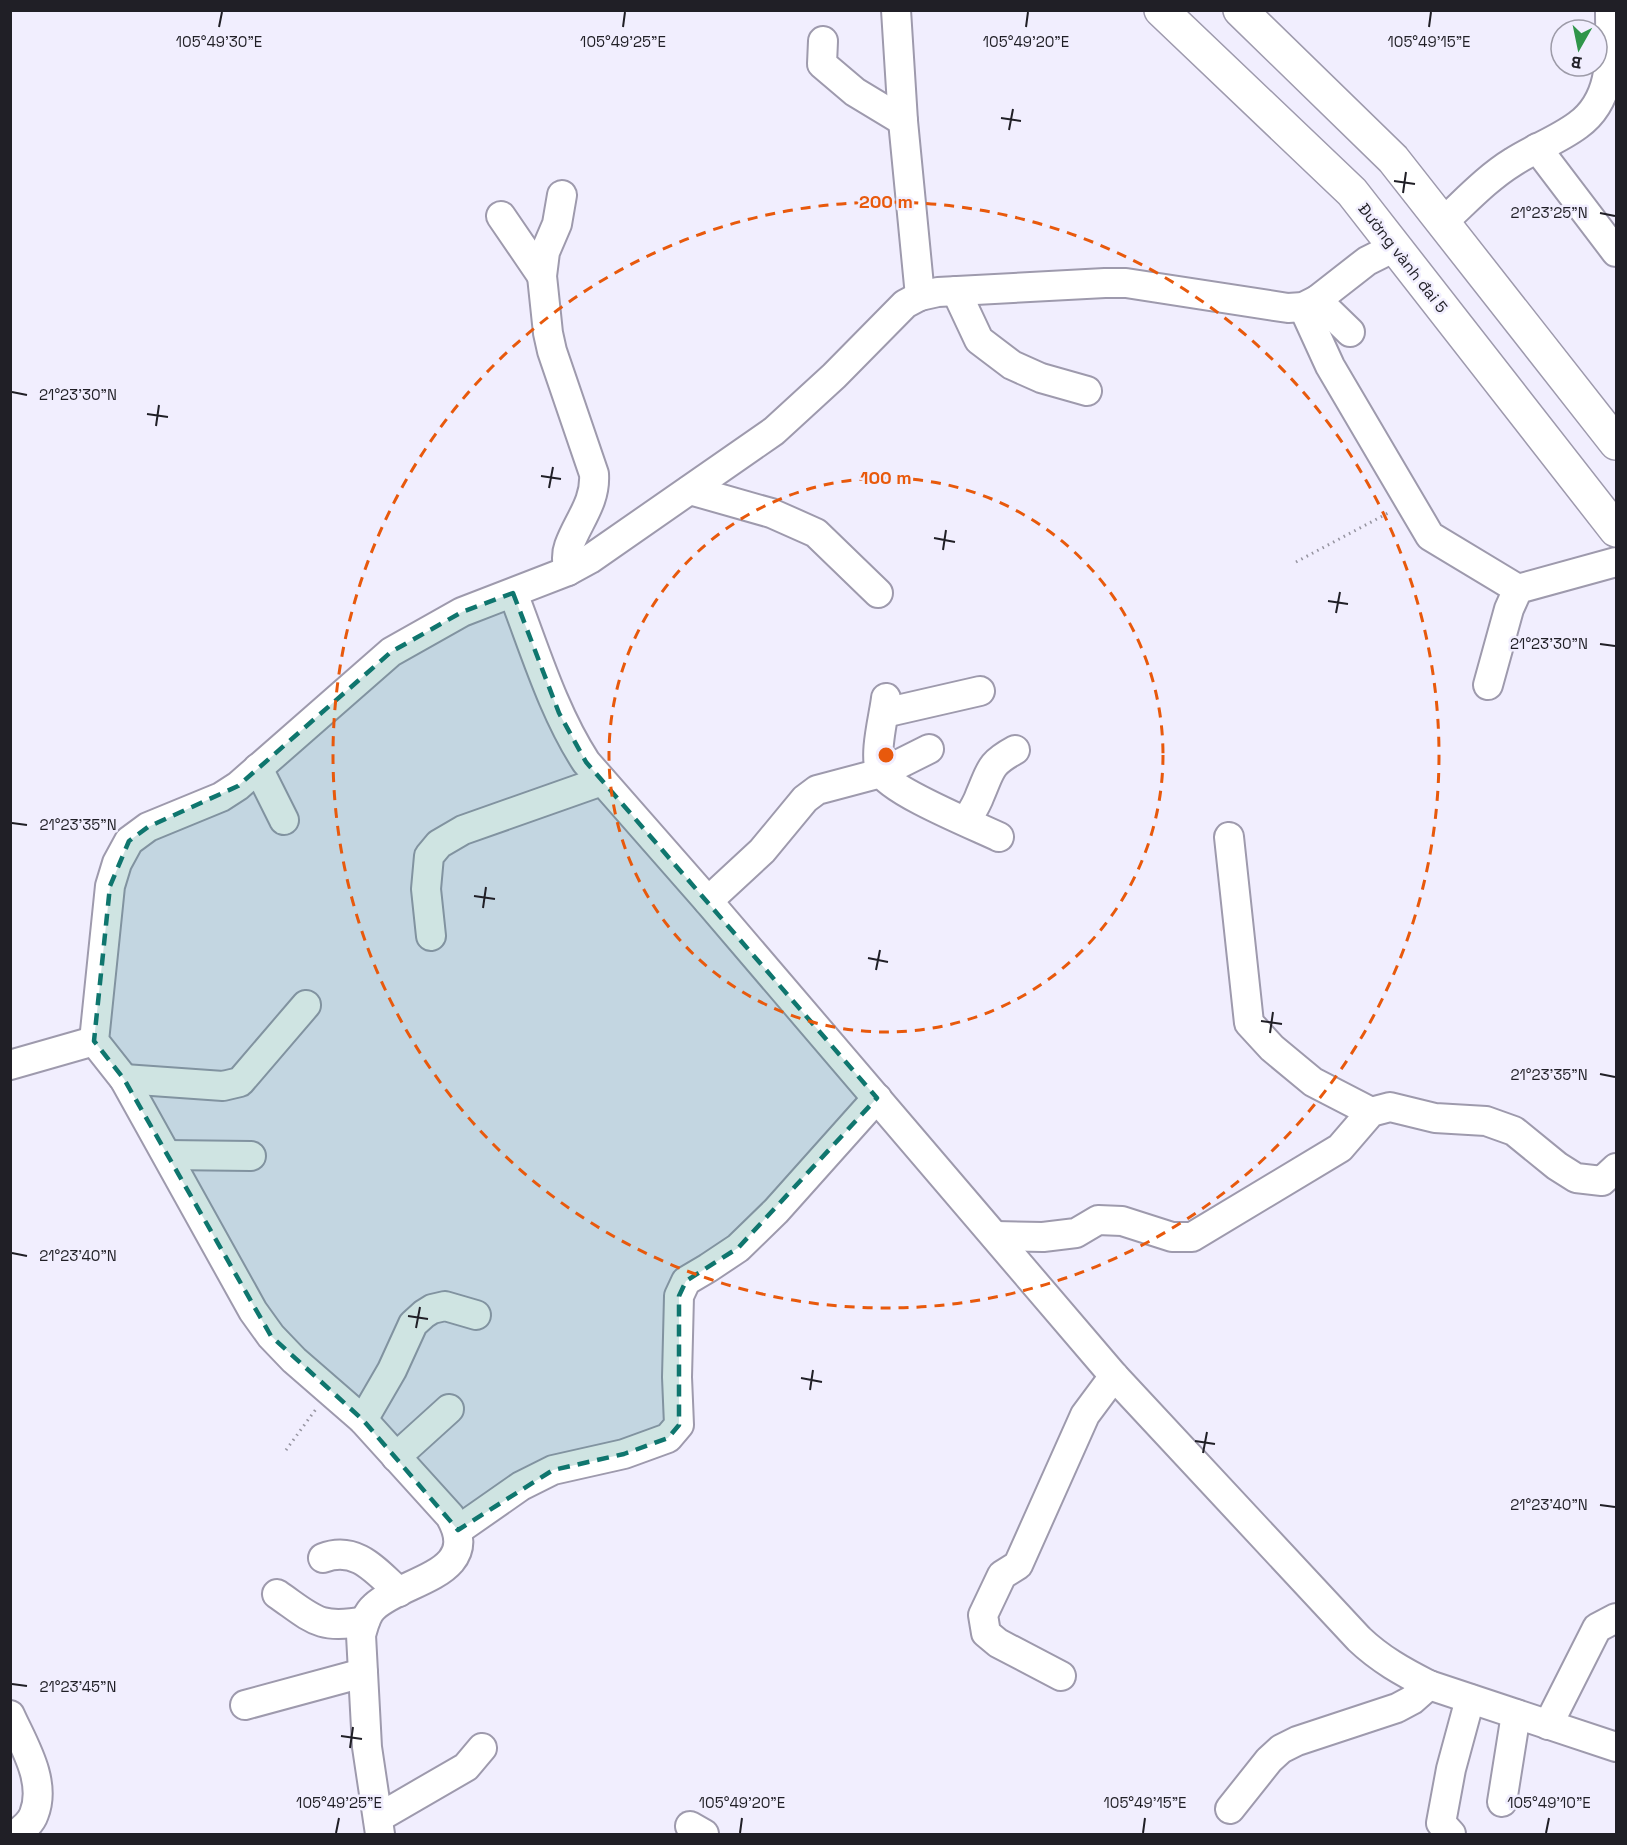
<svg xmlns="http://www.w3.org/2000/svg" width="1627" height="1845" font-family="'Space Grotesk',sans-serif">
	<rect width="100%" height="100%" fill="#f1eefe"/>
	<g fill="none" stroke-linecap="round" stroke-linejoin="round">
		<defs>
			<g id="minor">
				<polyline points="896,10 903,121 920,296"/>
				<polyline points="823,41 822,64 855,92 903,121"/>
				<polyline points="1537,148 1616,252"/>
				<path d="M 562,195 L 557,224 L 545,252 L 542,276 L 548,333 L 552,351 L 594,474 C 596,502 578,521 569,546 C 566,554 567,562 568,571"/>
				<polyline points="501,216 542,276"/>
				<path d="M 1443,222 C 1465,202 1487,178 1513,162 C 1533,149 1558,140 1578,125 C 1615,98 1610,52 1610,10"/>
				<polyline points="956,291 979,340 1012,365 1041,378 1087,391"/>
				<polyline points="1317,300 1350,332"/>
				<polyline points="1303,307 1330,366 1430,536 1518,589"/>
				<polyline points="690,490 771,513 816,533 878,593"/>
				<path d="M 513,593 C 535,650 553,711 586,762 L 708,901 L 1114,1376 L 1359,1639 C 1380,1659 1403,1672 1429,1685 L 1616,1747"/>
				<polyline points="1488,685 1509,609 1518,589 1616,562"/>
				<path d="M 886,698 C 884,716 873,756 881,772 C 890,791 976,826 999,837"/>
				<polyline points="884,713 980,691"/>
				<polyline points="258,768 284,820"/>
				<path d="M 966,821 C 971,813 977,804 980,795 C 991,770 989,764 1015,750"/>
				<polyline points="1229,837 1249,1023 1272,1048 1313,1082 1371,1112"/>
				<polyline points="708,901 762,851 805,799 817,790 881,773 929,749"/>
				<polyline points="431,936 426,889 429,856 439,844 463,830 602,781"/>
				<polyline points="10,1065 94,1041"/>
				<polyline points="124,1079 223,1086 240,1082 306,1005"/>
				<polyline points="167,1155 251,1156"/>
				<polyline points="995,1236 1043,1237 1076,1233 1098,1220 1122,1221 1172,1237 1192,1237 1340,1148 1371,1112 1390,1107 1435,1118 1486,1121 1514,1131 1557,1166 1576,1178 1602,1181 1616,1168"/>
				<polyline points="363,1420 392,1370 413,1324 424,1314 432,1309 445,1306 476,1315"/>
				<polyline points="396,1457 449,1409"/>
				<polyline points="458,1530 521,1486 553,1470 624,1454 668,1438 679,1425 677,1377 679,1296 686,1281 708,1268 738,1248 776,1211 877,1098"/>
				<path d="M 323,1558 C 356,1545 376,1571 399,1592"/>
				<path d="M 277,1594 C 313,1619 319,1630 365,1621"/>
				<polyline points="1061,1676 998,1643 986,1633 983,1615 1002,1575 1018,1565 1085,1415 1114,1376"/>
				<polyline points="245,1705 363,1673"/>
				<path d="M 10,1715 C 23,1744 47,1781 34,1814 C 31,1823 23,1829 16,1834"/>
				<polyline points="1548,1725 1597,1628 1616,1618"/>
				<polyline points="1502,1802 1516,1714"/>
				<polyline points="1230,1809 1269,1760 1281,1749 1297,1741 1397,1708 1412,1700 1429,1685"/>
				<polyline points="378,1818 466,1767 482,1748"/>
				<polyline points="690,1826 704,1834"/>
				<path d="M 380,1834 L 367,1747 L 361,1635 C 364,1625 366,1614 374,1607 C 404,1579 484,1575 450,1516 L 363,1420 L 294,1360 L 271,1336 L 253,1311 L 124,1079 L 94,1041 L 110,886 L 117,863 L 129,841 L 148,827 L 221,797 L 238,786 L 391,652 L 462,612 L 568,571 L 590,559 L 774,431 L 834,376 L 905,304 L 920,296 L 938,292 L 1105,283 L 1126,283 L 1288,308 L 1303,307 L 1317,300 L 1367,261 L 1395,247"/>
				<polyline points="1451,1834 1441,1823 1451,1769 1470,1699"/>
			</g>
			<g id="major">
				<polyline points="1161,10 1352,192 1616,530"/>
				<polyline points="1240,10 1393,159 1616,443"/>
			</g>
		</defs>
		<use href="#minor" stroke="#9e9aad" stroke-width="32"/>
		<use href="#major" stroke="#9e9aad" stroke-width="36"/>
		<g stroke="#9694a0" stroke-width="3" stroke-dasharray="1.5 4.5" stroke-linecap="butt">
			<polyline points="1296,562 1390,512"/>
			<polyline points="286,1450 316,1409"/>
		</g>
		<use href="#minor" stroke="#fff" stroke-width="28"/>
		<use href="#major" stroke="#fff" stroke-width="33"/>
	</g>
	<path fill="#0f766e" fill-opacity="0.2" stroke="#0f766e" stroke-width="4.5" stroke-dasharray="12 8" stroke-linejoin="round" d="M 513,593 L 559,713 L 586,762 L 877,1098 L 738,1248 L 686,1281 L 679,1296 L 679,1425 L 668,1438 L 624,1454 L 553,1470 L 458,1530 L 363,1420 L 271,1336 L 124,1079 L 94,1041 L 110,886 L 129,841 L 148,827 L 238,786 L 391,652 L 462,612 Z"/>
	<path fill="none" stroke="#201f26" stroke-width="2" d="M 219,27 L 222,12M 623,27 L 625,12M 1026,27 L 1028,12M 1429,27 L 1431,12M 1001,118 L 1021,121M 1009,130 L 1013,109M 1394,181 L 1415,184M 1403,193 L 1406,172M 1600,213 L 1615,216M 12,392 L 27,395M 147,414 L 168,417M 156,426 L 159,405M 541,476 L 561,479M 549,488 L 553,467M 934,538 L 955,542M 943,550 L 946,530M 1328,601 L 1348,604M 1336,613 L 1340,592M 1600,644 L 1615,646M 12,823 L 27,825M 474,896 L 495,899M 483,908 L 486,887M 868,958 L 888,962M 876,970 L 880,950M 1261,1021 L 1282,1024M 1270,1033 L 1273,1012M 1600,1074 L 1615,1077M 12,1253 L 27,1256M 408,1316 L 428,1319M 416,1328 L 420,1307M 801,1378 L 822,1382M 810,1390 L 813,1370M 1195,1441 L 1215,1444M 1203,1453 L 1207,1432M 1600,1505 L 1615,1507M 12,1684 L 27,1686M 341,1736 L 362,1739M 350,1748 L 353,1727M 336,1833 L 339,1818M 740,1833 L 742,1818M 1143,1833 L 1145,1818M 1546,1833 L 1549,1818"/>
	<g fill="none" stroke="#e8590c" stroke-width="3" stroke-dasharray="10 8">
		<circle cx="886" cy="755" r="277"/>
		<circle cx="886" cy="755" r="553"/>
	</g>
	<g text-anchor="middle" dominant-baseline="central" stroke-width="5" stroke-linejoin="round" paint-order="stroke">
		<g font-size="16" fill="#201f26" stroke="#f1eefe">
			<text transform="translate(1403 258) rotate(52)">Đường vành đai 5</text>
		</g>
	</g>
	<g font-size="15" text-anchor="middle" fill="#201f26" stroke="#f1eefe" stroke-width="5" stroke-linejoin="round" paint-order="stroke">
		<text x="219" y="47">105°49'30"E</text>
		<text x="623" y="47">105°49'25"E</text>
		<text x="1026" y="47">105°49'20"E</text>
		<text x="1429" y="47">105°49'15"E</text>
		<text x="1549" y="218">21°23'25"N</text>
		<text x="78" y="400">21°23'30"N</text>
		<text x="1549" y="649">21°23'30"N</text>
		<text x="78" y="830">21°23'35"N</text>
		<text x="1549" y="1080">21°23'35"N</text>
		<text x="78" y="1261">21°23'40"N</text>
		<text x="1549" y="1510">21°23'40"N</text>
		<text x="78" y="1692">21°23'45"N</text>
		<text x="339" y="1808">105°49'25"E</text>
		<text x="742" y="1808">105°49'20"E</text>
		<text x="1145" y="1808">105°49'15"E</text>
		<text x="1549" y="1808">105°49'10"E</text>
	</g>
	<circle cx="886" cy="755" r="9" fill="#e8590c" stroke="#f1eefe" stroke-width="3"/>
	<g font-size="18" text-anchor="middle" font-weight="bold" fill="#e8590c" stroke="#f1eefe" stroke-width="5" stroke-linejoin="round" paint-order="stroke">
		<text x="886" y="208">200 m</text>
		<text x="886" y="484">100 m</text>
	</g>
	<rect width="1627" height="1845" fill="none" stroke="#201f26" stroke-width="24"/>
	<g transform="translate(1579 48) rotate(189)"><circle r="28" fill="#f1eefe" stroke="#9d9ba8" stroke-width="1.5"/>
	<path d="M0-4.5L10 22L0 15L-10 22Z" fill="#30954a"/>
	<text y="-9" font-size="16" font-weight="bold" text-anchor="middle" fill="#201f26">B</text>
	</g>
</svg>
